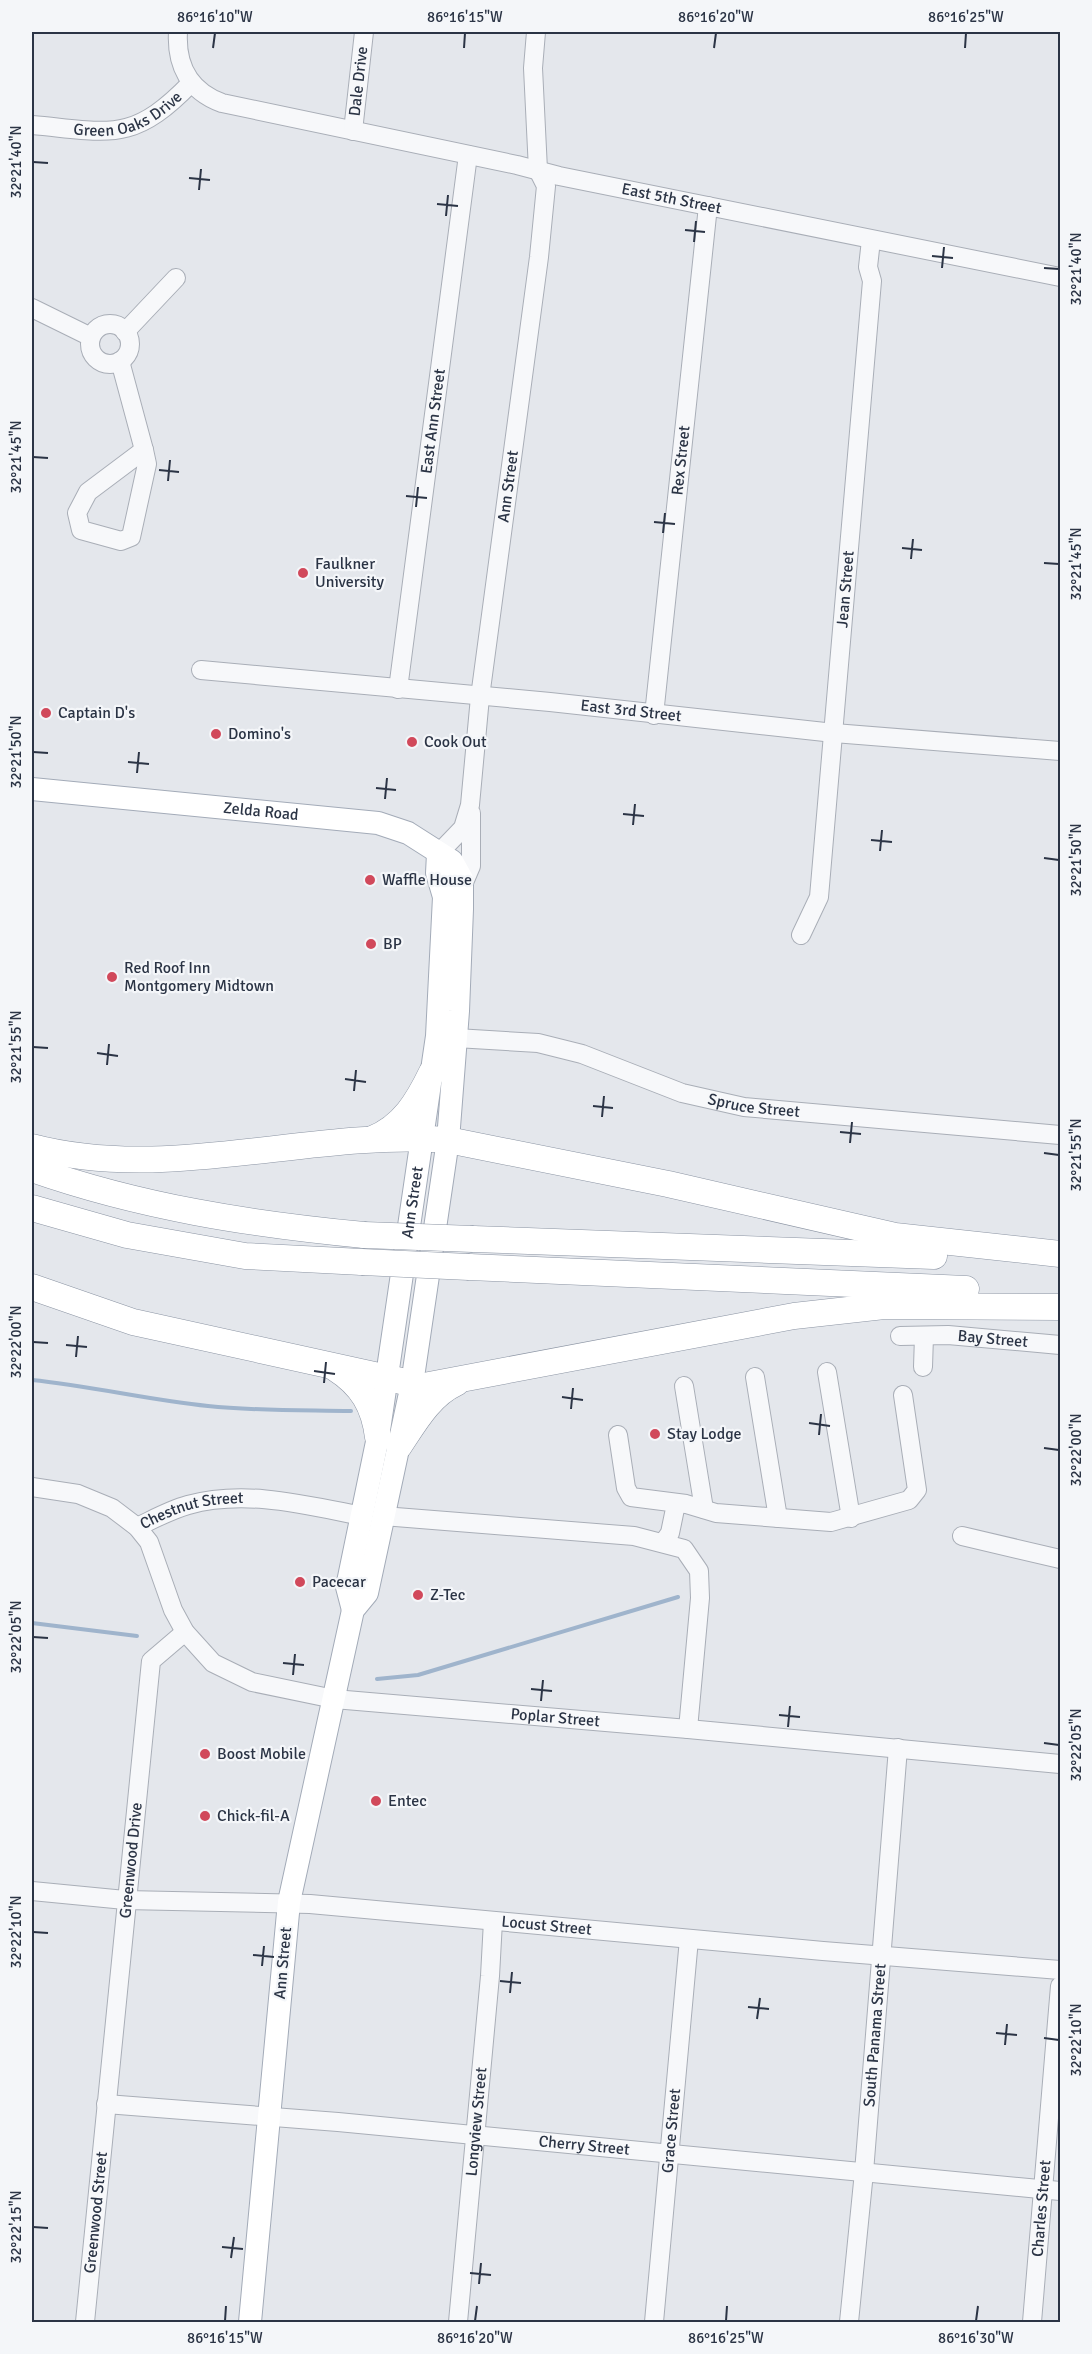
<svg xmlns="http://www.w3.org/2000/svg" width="1092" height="2354" font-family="Signika,sans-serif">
	<rect width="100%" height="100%" fill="#e4e7ec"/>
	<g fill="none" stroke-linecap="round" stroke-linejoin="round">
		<g stroke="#9fb4cc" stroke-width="4">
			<path d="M 32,1380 C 91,1386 149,1400 208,1406 C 255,1411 304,1410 351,1411"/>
			<polyline points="32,1623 137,1636"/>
			<polyline points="377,1679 418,1675 678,1597"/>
		</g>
		<defs>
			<g id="minor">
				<path id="s1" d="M 178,32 C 176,65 189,91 222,103 L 517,165 L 559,176 L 1060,277"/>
				<path id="s2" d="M 32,125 C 110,132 132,144 191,83"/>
				<path id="s3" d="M 353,131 L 364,32"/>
				<polyline points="32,308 91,337"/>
				<circle cx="110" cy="344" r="20"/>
				<polyline points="125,332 176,278"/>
				<polyline points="120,361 144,450"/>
				<polygon points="144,450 147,464 131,537 121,541 81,530 77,513 88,492"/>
				<path id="s4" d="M 201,670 L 550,702 L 834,733 L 1060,751"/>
				<path id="s5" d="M 398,689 L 468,155"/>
				<path id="s6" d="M 654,715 L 708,206"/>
				<path id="s7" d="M 438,854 L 463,828 L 470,805 L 480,697 L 539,257 L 546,186 L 538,170 L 533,68 L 536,32"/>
				<polyline points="462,887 471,866 471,813"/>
				<path id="s8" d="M 801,935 L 819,897 L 872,281 L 868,267 L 871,240"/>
				<path id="s9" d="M 456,1038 L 538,1043 L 582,1054 L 682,1093 L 744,1107 L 1060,1135"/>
				<path id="s10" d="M 900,1336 L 948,1335 L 1060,1345"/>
				<polyline points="923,1367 924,1336"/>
				<polyline points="827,1372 851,1518"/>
				<polyline points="755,1377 778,1518"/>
				<polyline points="684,1386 704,1509"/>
				<polyline points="618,1435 626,1488 631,1497 686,1504 716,1513 831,1522 909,1500 917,1490 903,1395"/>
				<path id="s11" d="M 32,1487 L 78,1494 L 112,1508 L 137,1527 L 149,1542 L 173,1610 L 185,1632 L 213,1663 L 252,1682 L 334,1699 L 688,1729 L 1060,1764"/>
				<polyline points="383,1516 634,1536 684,1549 699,1571 700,1598 688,1729"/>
				<path id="s12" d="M 137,1527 C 154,1519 170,1510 188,1505 C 245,1489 306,1505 362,1516"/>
				<polyline points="962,1536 1060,1559"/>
				<polyline points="663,1543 670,1533 676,1504"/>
				<path id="s13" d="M 32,1891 L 125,1900 L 310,1904 L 823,1951 L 1060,1970"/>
				<path id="s14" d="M 106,2104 L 338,2122 L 1060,2191"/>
				<path id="s15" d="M 85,2322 L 151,1661 L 185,1632"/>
				<path id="s16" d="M 458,2322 L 490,1976 L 493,1921"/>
				<path id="s17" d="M 654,2322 L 689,1939"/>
				<path id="s18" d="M 849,2322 L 864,2172 L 898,1748"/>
				<path id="s19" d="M 1032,2322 L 1060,1986"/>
			</g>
			<g id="major">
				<path id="s20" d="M 32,789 L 378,823 L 408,833 L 452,861 L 462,879 L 462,909 L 458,1011 L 448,1140 L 412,1384 L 367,1593 L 353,1610 L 289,1902 L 250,2322"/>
				<path id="s21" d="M 353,1610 L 347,1587 L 378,1437 L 437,1036 L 444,897 L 437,873 L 438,854"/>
			</g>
			<g id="highway">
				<path d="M 372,1139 C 403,1127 418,1101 432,1072"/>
				<path d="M 32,1147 C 170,1183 309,1129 448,1140 L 668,1184 L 895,1236 L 1060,1254"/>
				<path d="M 32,1169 C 141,1207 249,1224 364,1235"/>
				<polyline points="32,1208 127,1235 245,1256 362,1262"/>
				<polyline points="473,1239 934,1256"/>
				<polyline points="469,1267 966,1289"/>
				<polyline points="32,1287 133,1322 424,1386 794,1316 884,1306 1060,1307"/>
				<path d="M 335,1368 C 362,1385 374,1406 378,1437"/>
				<path d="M 399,1446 C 415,1422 430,1395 456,1383"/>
			</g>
		</defs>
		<use href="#minor" stroke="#a9aeb7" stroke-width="20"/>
		<use href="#major" stroke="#a3abb8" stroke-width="24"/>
		<use href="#highway" stroke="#8b94a3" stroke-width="27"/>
		<use href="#minor" stroke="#f7f8fa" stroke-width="18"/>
		<use href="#major" stroke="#fff" stroke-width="22"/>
		<use href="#highway" stroke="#fff" stroke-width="26"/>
		<defs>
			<g id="highway-bridge">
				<polyline points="364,1235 473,1239"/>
				<polyline points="362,1262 469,1267"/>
			</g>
		</defs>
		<use href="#highway-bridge" stroke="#8b94a3" stroke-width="27" stroke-linecap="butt"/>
		<use href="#highway-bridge" stroke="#fff" stroke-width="26"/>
	</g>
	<path fill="none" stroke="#2b3445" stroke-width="2" d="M 213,48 L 215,33M 464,48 L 465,33M 714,48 L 716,33M 965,48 L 966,33M 33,162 L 48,163M 189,178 L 210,180M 199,190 L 201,169M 437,204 L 458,206M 446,216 L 448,195M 685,230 L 705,232M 694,242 L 696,221M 932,256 L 953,258M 942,268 L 944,247M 1044,268 L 1059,269M 33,457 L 48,458M 159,470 L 179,472M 168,481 L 170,460M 406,496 L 427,498M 416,507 L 418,487M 654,522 L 675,524M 663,533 L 665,513M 902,548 L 922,550M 911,559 L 913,539M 1044,563 L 1059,564M 33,752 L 48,753M 128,762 L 149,764M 137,773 L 139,752M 376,788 L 396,790M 385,799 L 387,778M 623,814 L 644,816M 633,825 L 635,804M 871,840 L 892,842M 880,851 L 882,830M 1044,858 L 1059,860M 33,1047 L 48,1048M 97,1053 L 118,1056M 107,1065 L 109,1044M 345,1079 L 366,1082M 354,1091 L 356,1070M 593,1106 L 613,1108M 602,1117 L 604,1096M 840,1132 L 861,1134M 850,1143 L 852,1122M 1044,1153 L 1059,1155M 33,1342 L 48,1343M 66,1345 L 87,1347M 76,1357 L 78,1336M 314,1371 L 335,1374M 324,1383 L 326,1362M 562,1397 L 583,1400M 571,1409 L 573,1388M 809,1423 L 830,1426M 819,1435 L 821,1414M 1044,1448 L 1059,1450M 33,1637 L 48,1638M 283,1663 L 304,1665M 293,1675 L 295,1654M 531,1689 L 552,1691M 541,1701 L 543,1680M 779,1715 L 800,1717M 788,1727 L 790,1706M 1044,1743 L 1059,1745M 33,1932 L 48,1933M 253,1955 L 274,1957M 262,1966 L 264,1946M 500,1981 L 521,1983M 510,1993 L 512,1972M 748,2007 L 769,2009M 757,2019 L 760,1998M 996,2033 L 1017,2035M 1044,2038 L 1059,2040M 1005,2045 L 1007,2024M 33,2227 L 48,2228M 222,2247 L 243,2249M 231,2258 L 234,2237M 470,2273 L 491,2275M 479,2284 L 481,2263M 225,2321 L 226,2306M 475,2321 L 477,2306M 726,2321 L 727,2306M 976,2321 L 978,2306"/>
	<g fill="#d1495b" stroke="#f4f6f9" stroke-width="2">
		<circle cx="303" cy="573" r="6"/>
		<circle cx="46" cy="713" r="6"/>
		<circle cx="216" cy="734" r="6"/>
		<circle cx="412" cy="742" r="6"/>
		<circle cx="370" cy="880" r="6"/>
		<circle cx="371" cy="944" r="6"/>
		<circle cx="112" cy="977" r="6"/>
		<circle cx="655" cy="1434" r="6"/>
		<circle cx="300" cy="1582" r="6"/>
		<circle cx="418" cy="1595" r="6"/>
		<circle cx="205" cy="1754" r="6"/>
		<circle cx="376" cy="1801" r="6"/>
		<circle cx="205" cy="1816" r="6"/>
	</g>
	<g text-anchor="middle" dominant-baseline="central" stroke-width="4.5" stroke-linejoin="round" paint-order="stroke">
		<g font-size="16" fill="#2b3445" stroke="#f4f6f9">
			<text stroke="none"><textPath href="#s3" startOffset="50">Dale Drive</textPath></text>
			<text stroke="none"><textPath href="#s2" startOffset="100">Green Oaks Drive</textPath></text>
			<text stroke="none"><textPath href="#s1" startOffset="550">East 5th Street</textPath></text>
			<text stroke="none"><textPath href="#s5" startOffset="270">East Ann Street</textPath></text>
			<text stroke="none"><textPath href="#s6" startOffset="256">Rex Street</textPath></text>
			<text stroke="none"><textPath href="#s7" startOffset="381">Ann Street</textPath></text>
			<text stroke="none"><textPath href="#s8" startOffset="351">Jean Street</textPath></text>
			<text stroke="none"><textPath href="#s4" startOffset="432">East 3rd Street</textPath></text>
			<text stroke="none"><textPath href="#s20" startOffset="230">Zelda Road</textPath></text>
			<text stroke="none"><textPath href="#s9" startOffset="308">Spruce Street</textPath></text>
			<text stroke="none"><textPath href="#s21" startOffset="414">Ann Street</textPath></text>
			<text stroke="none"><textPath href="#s10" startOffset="93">Bay Street</textPath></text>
			<text stroke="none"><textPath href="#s12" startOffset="58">Chestnut Street</textPath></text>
			<text stroke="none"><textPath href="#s11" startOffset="622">Poplar Street</textPath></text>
			<text stroke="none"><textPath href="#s15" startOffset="464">Greenwood Drive</textPath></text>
			<text stroke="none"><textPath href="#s13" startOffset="516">Locust Street</textPath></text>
			<text transform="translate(283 1963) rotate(-85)">Ann Street</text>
			<text stroke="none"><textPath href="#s18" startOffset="288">South Panama Street</textPath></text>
			<text stroke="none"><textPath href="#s16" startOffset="201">Longview Street</textPath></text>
			<text stroke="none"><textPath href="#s17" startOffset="192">Grace Street</textPath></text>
			<text stroke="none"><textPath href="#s14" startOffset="480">Cherry Street</textPath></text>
			<text stroke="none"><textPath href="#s19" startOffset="114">Charles Street</textPath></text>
			<text stroke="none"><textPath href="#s15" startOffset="110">Greenwood Street</textPath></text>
		</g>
		<g font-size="16" fill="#2b3445" stroke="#f4f6f9" text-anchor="start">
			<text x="315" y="564">Faulkner<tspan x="315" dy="18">University</tspan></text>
			<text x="58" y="713">Captain D's</text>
			<text x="228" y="734">Domino's</text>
			<text x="424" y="742">Cook Out</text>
			<text x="382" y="880">Waffle House</text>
			<text x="383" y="944">BP</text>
			<text x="124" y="968">Red Roof Inn<tspan x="124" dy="18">Montgomery Midtown</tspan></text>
			<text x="667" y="1434">Stay Lodge</text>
			<text x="312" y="1582">Pacecar</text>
			<text x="430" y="1595">Z-Tec</text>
			<text x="217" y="1754">Boost Mobile</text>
			<text x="388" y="1801">Entec</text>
			<text x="217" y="1816">Chick-fil-A</text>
		</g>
	</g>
	<rect width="1092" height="2354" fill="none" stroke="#f4f6f9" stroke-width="66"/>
	<rect x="33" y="33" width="1026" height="2288" fill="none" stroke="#2b3445" stroke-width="2"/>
	<g font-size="15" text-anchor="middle" fill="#2b3445">
		<text x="215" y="22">86°16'10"W</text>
		<text x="465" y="22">86°16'15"W</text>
		<text x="716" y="22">86°16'20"W</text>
		<text x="966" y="22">86°16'25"W</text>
		<text transform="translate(16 162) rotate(-90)" y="5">32°21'40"N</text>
		<text transform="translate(1076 269) rotate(-90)" y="5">32°21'40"N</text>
		<text transform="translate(16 457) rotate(-90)" y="5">32°21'45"N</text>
		<text transform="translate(1076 564) rotate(-90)" y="5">32°21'45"N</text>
		<text transform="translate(16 752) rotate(-90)" y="5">32°21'50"N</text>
		<text transform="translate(1076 860) rotate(-90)" y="5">32°21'50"N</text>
		<text transform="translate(16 1047) rotate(-90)" y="5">32°21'55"N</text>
		<text transform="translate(1076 1155) rotate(-90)" y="5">32°21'55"N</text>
		<text transform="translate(16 1342) rotate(-90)" y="5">32°22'00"N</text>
		<text transform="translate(1076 1450) rotate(-90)" y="5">32°22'00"N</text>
		<text transform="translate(16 1637) rotate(-90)" y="5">32°22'05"N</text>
		<text transform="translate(1076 1745) rotate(-90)" y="5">32°22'05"N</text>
		<text transform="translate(16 1932) rotate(-90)" y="5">32°22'10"N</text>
		<text transform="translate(1076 2040) rotate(-90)" y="5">32°22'10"N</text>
		<text transform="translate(16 2227) rotate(-90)" y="5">32°22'15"N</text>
		<text x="225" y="2343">86°16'15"W</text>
		<text x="475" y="2343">86°16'20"W</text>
		<text x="726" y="2343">86°16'25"W</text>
		<text x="976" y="2343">86°16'30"W</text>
	</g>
</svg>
